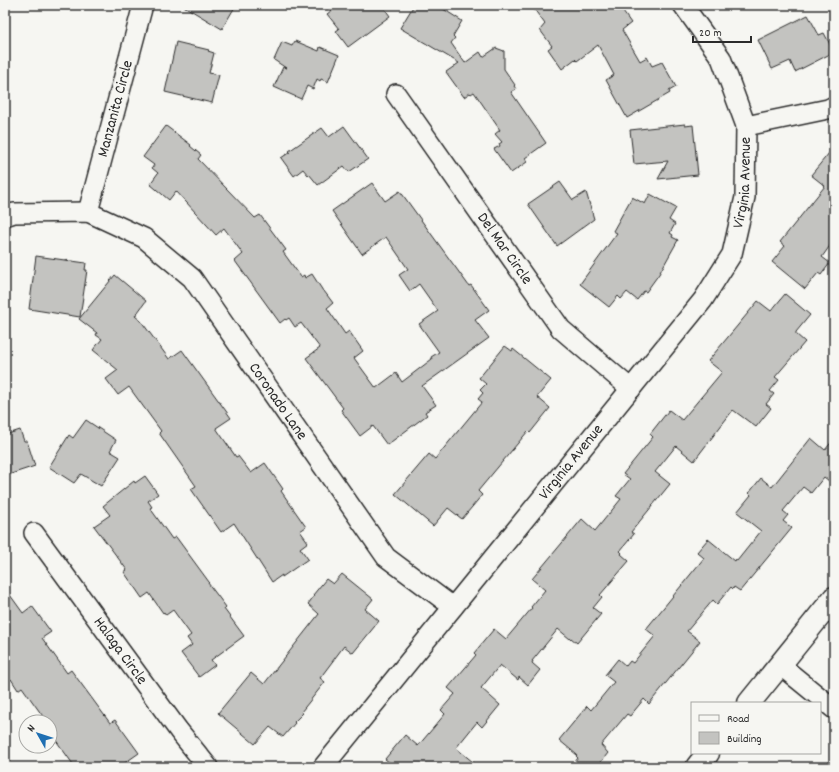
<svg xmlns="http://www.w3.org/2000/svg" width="839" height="772" font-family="Dekko,sans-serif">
	<rect width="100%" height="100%" fill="#f6f6f2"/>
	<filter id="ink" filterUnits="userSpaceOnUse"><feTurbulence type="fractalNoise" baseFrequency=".025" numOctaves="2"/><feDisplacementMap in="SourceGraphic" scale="8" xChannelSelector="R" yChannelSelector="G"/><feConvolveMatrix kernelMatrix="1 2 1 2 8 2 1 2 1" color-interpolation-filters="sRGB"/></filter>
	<g filter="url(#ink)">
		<g fill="#c3c3c0" stroke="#2b2b2b">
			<polygon points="182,5 236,5 222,29"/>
			<polygon points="339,5 382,5 390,16 348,47 336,31 339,29 327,14"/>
			<polygon points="414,5 437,5 462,21 453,36 455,38 451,43 465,63 480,52 483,57 496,48 504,51 504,69 515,85 514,86 516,89 511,92 546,143 525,158 527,162 511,173 494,149 500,146 499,144 502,142 495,134 500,130 474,92 471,94 470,93 464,97 446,72 459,63 400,28"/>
			<polygon points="531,5 618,5 631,23 622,30 640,61 647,57 652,66 662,62 676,87 669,91 670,93 627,118 606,80 614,75 598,45 577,61 575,59 562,69 548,49 552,46 540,30 545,24"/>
			<polygon points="808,15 819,35 824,33 834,52 795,72 790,61 772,69 758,40"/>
			<polygon points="295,41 319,51 320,47 339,55 328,82 321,79 320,81 317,79 313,89 307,86 301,99 274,87 283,67 286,68 274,60 282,42 292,46"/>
			<polygon points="176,42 209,50 208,51 214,53 209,73 219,75 212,103 165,92"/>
			<polygon points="685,124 685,126 693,125 698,175 658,179 668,161 634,164 630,130"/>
			<polygon points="166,126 191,145 190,146 201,155 198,159 255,218 260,215 286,250 283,252 301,277 304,275 305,278 312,274 323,291 324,291 333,303 327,308 345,334 349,331 363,351 354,358 376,388 396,373 402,382 432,359 431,357 439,352 419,324 438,311 419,284 410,291 399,275 408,269 386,237 362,254 332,211 372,183 385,201 400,191 469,286 471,285 489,310 475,320 489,338 422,386 436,405 425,412 427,415 387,445 373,426 360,436 341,410 343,408 306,358 320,348 301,323 295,327 289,318 286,320 285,319 280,323 235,261 243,254 224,228 216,235 176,191 169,200 150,184 158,173 152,168 154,165 143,157"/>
			<polygon points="344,126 368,159 349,172 344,166 318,185 309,174 308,175 303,169 294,176 281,158 290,152 289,151 322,128 329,137"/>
			<polygon points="834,147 834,240 822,257 830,263 821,275 818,273 805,289 772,262 785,246 780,242 825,186 811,175"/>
			<polygon points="560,182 573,200 586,192 594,219 557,246 528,204"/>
			<polygon points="650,194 676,208 669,220 675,224 670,233 673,235 672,237 678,240 659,274 646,292 644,291 637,300 627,292 621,299 618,296 609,307 580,284 617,233 613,231 632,197 645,204"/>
			<polygon points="36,256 86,263 85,270 87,270 80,317 29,309"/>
			<polygon points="115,275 146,301 135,316 141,321 169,359 182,350 231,418 216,428 236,457 238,456 251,473 265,463 283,489 281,491 306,527 300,531 308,542 300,548 308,559 282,577 282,575 272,582 234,523 221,532 191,489 196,486 159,433 161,431 129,387 118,395 106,379 118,370 93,350 102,339 96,335 97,333 79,319"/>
			<polygon points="785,294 810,315 796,332 796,334 805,342 775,377 779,380 770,391 774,394 766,404 771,408 756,427 733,410 694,461 676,446 655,472 670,484 631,532 634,534 620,551 622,553 621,554 629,561 600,595 602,597 593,608 601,614 577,643 571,638 570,639 558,629 532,661 533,661 532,663 540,670 528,685 519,677 518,680 500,665 481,688 500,705 482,727 477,722 456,748 479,767 395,767 385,759 405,735 418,746 445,714 441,710 455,694 448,688 476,655 474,653 494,629 506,639 532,608 531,607 545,590 532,579 582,519 595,531 621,499 616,496 630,479 623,474 653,437 650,434 669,410 682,420 722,372 708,361 758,301 771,311"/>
			<polygon points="505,346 512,351 513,349 551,380 537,397 550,408 530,433 528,431 478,491 482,495 462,519 448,508 433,526 395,494 429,454 435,459 482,402 478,399 483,393 480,390 486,384 479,378"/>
			<polygon points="86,420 116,440 110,451 120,457 101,486 81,474 74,483 49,467 69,435 73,438"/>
			<polygon points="20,430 24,441 27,441 35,466 5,476 5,435"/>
			<polygon points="811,438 825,450 834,439 834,485 824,477 811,493 803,487 783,511 788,515 783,521 792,528 740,591 734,587 733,589 731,587 717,604 713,600 687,631 700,641 649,704 644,699 630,716 627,714 601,745 608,753 597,767 571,767 578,758 576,756 577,755 559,740 587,706 591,710 614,682 605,675 618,659 626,666 630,661 633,663 655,636 646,629 704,558 697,552 708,539 735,561 736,559 737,561 761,531 737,512 751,495 749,493 761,478 772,487"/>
			<polygon points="145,476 158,494 148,501 152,507 150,508 172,539 176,537 209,582 208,583 226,607 224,609 244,636 211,660 215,665 199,677 181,653 192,645 187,638 191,635 173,610 166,615 164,612 163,613 149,593 142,598 124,572 127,570 94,526 110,515 103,506 134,481 135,483"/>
			<polygon points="342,574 373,599 365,609 379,621 353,653 344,646 320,678 325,682 301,712 303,713 294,722 295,723 283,737 270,727 255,744 218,713 251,673 264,684 319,614 308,604 314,596 313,595 326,579 333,584"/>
			<polygon points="5,588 23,613 32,606 51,632 42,638 67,673 71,670 110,723 115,720 139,753 119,767 75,767 50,732 50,722 47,722 22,687 18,690 11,679 5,684"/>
		</g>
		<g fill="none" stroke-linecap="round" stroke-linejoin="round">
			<defs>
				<g id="minor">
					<path id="s1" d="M 396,94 L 561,329 L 631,389"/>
					<polyline points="746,126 828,109 834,106"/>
					<path id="s2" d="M 88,212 L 143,5"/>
					<path id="s3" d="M 5,216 L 14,213 L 88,212 L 144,238 L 192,278 L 386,557 L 453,607"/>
					<path id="s4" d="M 34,533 L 179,731 L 208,767"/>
					<polyline points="780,665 834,709"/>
					<path id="s5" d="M 323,767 L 703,300 L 732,254 L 745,197 L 746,126 L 721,58 L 683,5"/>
				</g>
				<g id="primary">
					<polyline points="749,703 834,598"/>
					<polyline points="697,767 708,753"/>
				</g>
			</defs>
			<use href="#minor" stroke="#2b2b2b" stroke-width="22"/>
			<use href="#primary" stroke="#2b2b2b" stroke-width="25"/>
			<use href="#minor" stroke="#f6f6f2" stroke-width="19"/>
			<use href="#primary" stroke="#f6f6f2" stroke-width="22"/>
		</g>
	</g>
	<g text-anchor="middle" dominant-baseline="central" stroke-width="3" stroke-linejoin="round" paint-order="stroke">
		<g font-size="16" fill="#2b2b2b" stroke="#f6f6f2">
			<text stroke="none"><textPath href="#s2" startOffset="107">Manzanita Circle</textPath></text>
			<text stroke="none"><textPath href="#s5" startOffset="729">Virginia Avenue</textPath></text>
			<text stroke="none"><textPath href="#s1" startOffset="189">Del Mar Circle</textPath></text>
			<text stroke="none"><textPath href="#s3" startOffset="358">Coronado Lane</textPath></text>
			<text stroke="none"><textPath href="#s5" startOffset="393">Virginia Avenue</textPath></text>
			<text stroke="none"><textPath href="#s4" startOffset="146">Halaga Circle</textPath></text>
		</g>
	</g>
	<rect width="839" height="772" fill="none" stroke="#f6f6f2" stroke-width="20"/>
	<rect x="10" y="10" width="819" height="752" fill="none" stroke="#2b2b2b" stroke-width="1.5" filter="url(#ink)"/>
	<rect x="691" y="702" width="130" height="52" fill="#f6f6f2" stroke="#a5a5a2"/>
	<rect x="699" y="715" width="20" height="6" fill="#f6f6f2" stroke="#a5a5a2"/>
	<text x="727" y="722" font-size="12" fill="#2b2b2b">Road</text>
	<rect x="699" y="732" width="20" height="12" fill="#c3c3c0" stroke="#a5a5a2"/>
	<text x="727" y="742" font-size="12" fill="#2b2b2b">Building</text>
	<g transform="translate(38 734) rotate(309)"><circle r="19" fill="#f6f6f2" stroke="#a5a5a2"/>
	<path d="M0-3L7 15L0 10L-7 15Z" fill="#1f6fb2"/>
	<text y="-6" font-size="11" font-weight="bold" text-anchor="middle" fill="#2b2b2b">N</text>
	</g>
	<path d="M693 36v6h58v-6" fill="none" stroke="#2b2b2b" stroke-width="2"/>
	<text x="699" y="36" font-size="12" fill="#2b2b2b" stroke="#f6f6f2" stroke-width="3" paint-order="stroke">20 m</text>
</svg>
